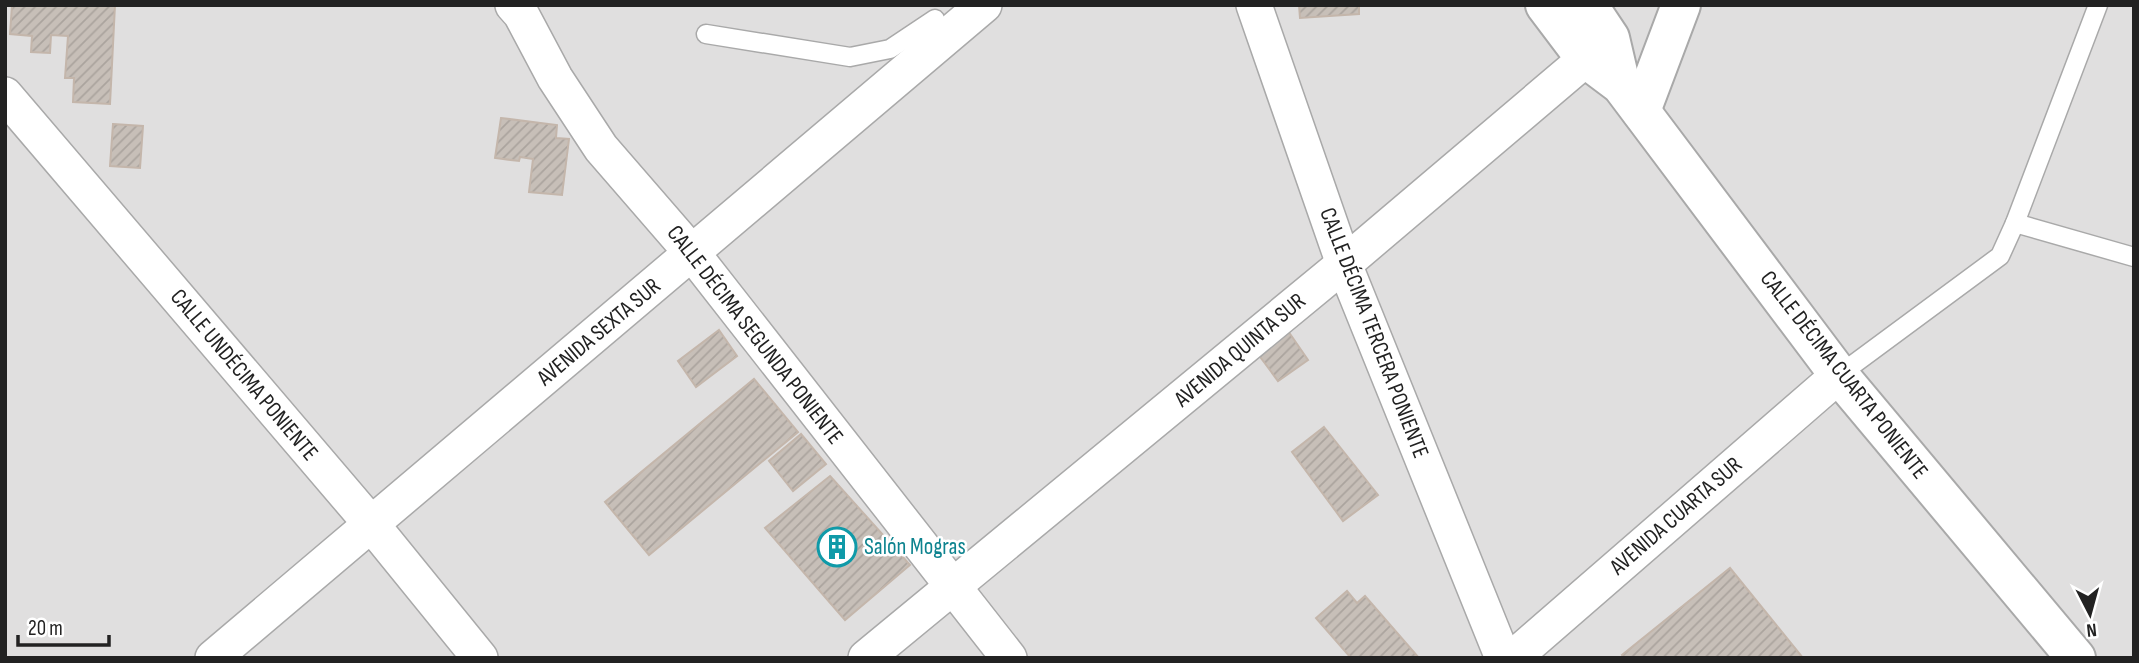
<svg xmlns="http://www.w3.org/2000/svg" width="2139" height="663" font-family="'Sofia Sans Condensed',sans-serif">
	<defs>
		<pattern id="building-hatch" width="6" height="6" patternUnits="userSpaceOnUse" patternTransform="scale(1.75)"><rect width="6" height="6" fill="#c7bfb8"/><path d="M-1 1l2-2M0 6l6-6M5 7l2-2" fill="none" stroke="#aba49e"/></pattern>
	</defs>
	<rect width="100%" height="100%" fill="#f2efe9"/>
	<rect fill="#e0dfdf" x="5" y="5" width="2129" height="653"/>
	<g fill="url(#building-hatch)" stroke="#c4b6ab" stroke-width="2">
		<polygon points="12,5 115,5 110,104 73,102 74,78 65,78 68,36 51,35 50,53 31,52 32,36 10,34"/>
		<polygon points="1299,5 1359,5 1359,14 1300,18"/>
		<polygon points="501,118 557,125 556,138 569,139 562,195 529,192 533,159 520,157 519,161 495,158"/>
		<polygon points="113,124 143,126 140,168 110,166"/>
		<polygon points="1286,328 1308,360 1278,381 1255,350"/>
		<polygon points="719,330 737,356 696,387 678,361"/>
		<polygon points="754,379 798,432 649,555 605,502"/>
		<polygon points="1324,427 1378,495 1343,521 1292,452"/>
		<polygon points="801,434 826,464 793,491 769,461"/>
		<polygon points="830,476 910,565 845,620 765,528"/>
		<polygon points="1730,568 1803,658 1624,658 1622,655"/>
		<polygon points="1347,591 1357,603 1365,596 1419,658 1351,658 1316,618"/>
	</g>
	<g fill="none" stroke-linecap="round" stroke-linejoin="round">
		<defs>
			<g id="service">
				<polyline points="706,34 850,57 890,49 935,19"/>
				<polyline points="2015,223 2134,257"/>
				<polyline points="1839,375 2000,256 2015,223 2098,5"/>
			</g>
			<g id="minor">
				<polyline points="513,5 521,14 555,78 601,148 692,253 1009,658"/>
				<polyline points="1254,5 1344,264 1503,658"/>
				<polyline points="5,95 372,525 480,658"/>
				<polyline points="213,658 984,5"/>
				<polyline points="866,658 1344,264 1608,40"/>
				<polyline points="1513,658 1839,375"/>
			</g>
			<g id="tertiary">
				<polyline points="1545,5 1585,58 1621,85 1839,375 2076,658"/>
				<polyline points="1588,5 1610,38 1621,85"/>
				<polyline points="1641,111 1681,5"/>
			</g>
		</defs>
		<use href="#service" stroke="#a9a9a9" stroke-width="21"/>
		<use href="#minor" stroke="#a9a9a9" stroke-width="38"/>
		<use href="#tertiary" stroke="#a9a9a9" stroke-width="42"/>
		<use href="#service" stroke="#fff" stroke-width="18"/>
		<use href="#minor" stroke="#fff" stroke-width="35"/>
		<use href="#tertiary" stroke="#fff" stroke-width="38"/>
	</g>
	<defs>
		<symbol id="building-ring" viewBox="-11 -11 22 22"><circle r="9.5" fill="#fff" stroke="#0f9aa8" stroke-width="1.5"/><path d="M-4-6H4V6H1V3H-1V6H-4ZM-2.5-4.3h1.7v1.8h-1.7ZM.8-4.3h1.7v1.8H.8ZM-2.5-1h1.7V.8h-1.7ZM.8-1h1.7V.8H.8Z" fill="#0f9aa8"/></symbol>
	</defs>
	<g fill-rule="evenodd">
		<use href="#building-ring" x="815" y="525" width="44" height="44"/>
	</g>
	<g text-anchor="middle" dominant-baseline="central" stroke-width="5" stroke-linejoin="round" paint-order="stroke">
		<g font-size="23" fill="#222" stroke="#fff">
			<text transform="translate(599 332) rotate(-40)">AVENIDA SEXTA SUR</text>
			<text transform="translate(1374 333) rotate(69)">CALLE DÉCIMA TERCERA PONIENTE</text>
			<text transform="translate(755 335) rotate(52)">CALLE DÉCIMA SEGUNDA PONIENTE</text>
			<text transform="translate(1240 350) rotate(-40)">AVENIDA QUINTA SUR</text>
			<text transform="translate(244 375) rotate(50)">CALLE UNDÉCIMA PONIENTE</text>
			<text transform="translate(1844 375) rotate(52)">CALLE DÉCIMA CUARTA PONIENTE</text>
			<text transform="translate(1676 516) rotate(-41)">AVENIDA CUARTA SUR</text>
		</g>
		<g font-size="23" fill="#0d838f" stroke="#fff" text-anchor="start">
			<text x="864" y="547">Salón Mogras</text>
		</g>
	</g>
	<rect width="2139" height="663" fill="none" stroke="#222222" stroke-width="14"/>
	<g transform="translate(2090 614) rotate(174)" stroke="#ffffff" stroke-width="5" paint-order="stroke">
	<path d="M0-5L12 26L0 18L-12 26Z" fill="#222222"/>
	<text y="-10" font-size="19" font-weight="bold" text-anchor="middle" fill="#222222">N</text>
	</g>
	<path d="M18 635v10h91v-10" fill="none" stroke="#222222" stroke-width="3.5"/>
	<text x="28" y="635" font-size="21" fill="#222222" stroke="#ffffff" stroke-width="5" paint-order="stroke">20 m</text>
</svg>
